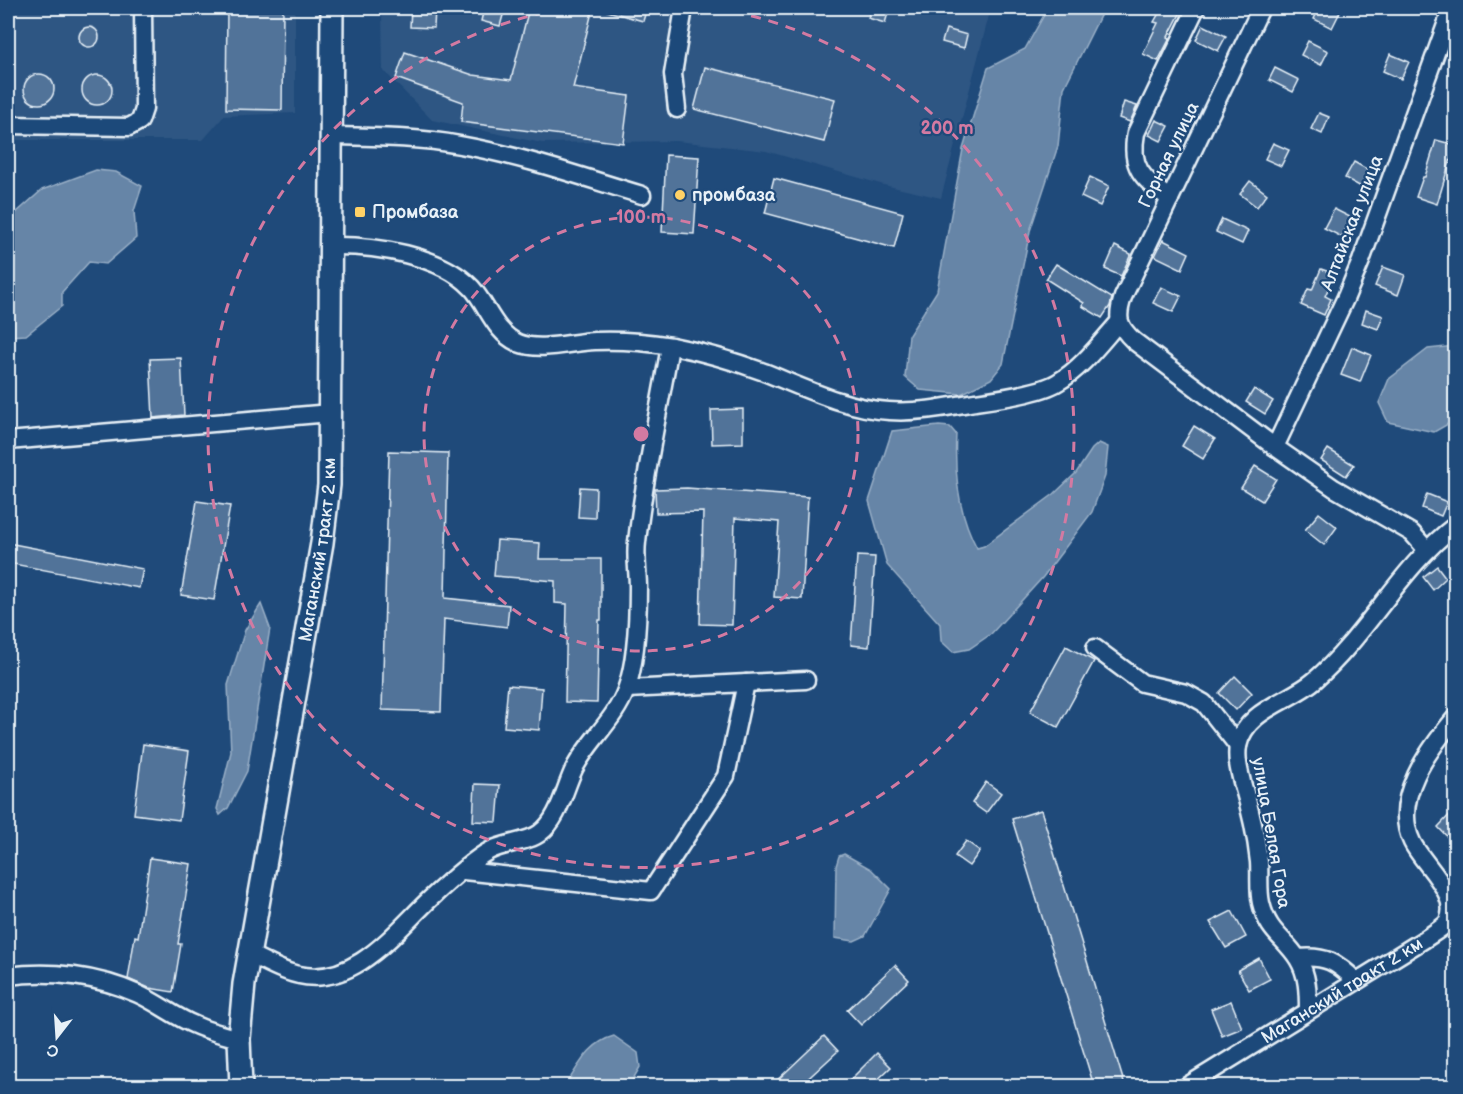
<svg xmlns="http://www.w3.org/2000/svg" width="1463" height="1094" font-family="'Balsamiq Sans',sans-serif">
	<rect width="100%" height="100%" fill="#1f4a7a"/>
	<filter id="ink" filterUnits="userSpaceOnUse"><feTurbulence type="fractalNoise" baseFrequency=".0167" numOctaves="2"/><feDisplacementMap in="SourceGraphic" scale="12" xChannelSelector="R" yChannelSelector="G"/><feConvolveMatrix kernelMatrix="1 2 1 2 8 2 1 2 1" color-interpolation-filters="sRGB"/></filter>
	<g filter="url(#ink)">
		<g fill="#2e5683">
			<polygon points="8,8 295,8 295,113 224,116 203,140 8,140"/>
			<polygon points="382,8 991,8 941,198 884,185 766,151 677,141 542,143 432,120 383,70"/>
		</g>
		<g fill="#6685a7" stroke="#9ab0c7" stroke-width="1.5">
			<polygon points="1048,8 1104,8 1064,88 1058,146 1030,231 1003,364 991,379 961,394 920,390 905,377 909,335 937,291 963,149 988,68 1025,49"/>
			<polygon points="96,170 116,172 142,186 134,211 136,238 106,264 89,262 62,292 62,306 26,335 8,336 8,220 42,190"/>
			<polygon points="1455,346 1455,420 1434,432 1388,422 1379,403 1389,379 1428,349"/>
			<path d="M 939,426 L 950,427 L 956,434 C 954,473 958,513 977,548 L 984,546 L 1054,494 L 1076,473 L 1092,449 L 1099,443 L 1108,447 L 1105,476 L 1092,512 L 1043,577 L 991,634 L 969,649 L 953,652 L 941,641 L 940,624 L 887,565 L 869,501 L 892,431 Z"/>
			<polygon points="261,604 270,628 247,771 228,808 220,815 217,809 231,752 228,685 245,630"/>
			<polygon points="844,854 871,869 891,889 865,936 854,941 835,938 836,866 839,856"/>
			<path d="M 614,1036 L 638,1053 L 640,1067 L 629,1086 L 565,1086 C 579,1066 588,1043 614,1036 Z"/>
		</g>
		<g fill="#517399" stroke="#e8f1f8" stroke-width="1.5">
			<polygon points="227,8 283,8 282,110 226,109"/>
			<polygon points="411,8 435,8 434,28 410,27"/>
			<polygon points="484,8 505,8 500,26 481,21"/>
			<polygon points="529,8 593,8 573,88 629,96 623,143 461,122 463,102 396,78 405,52 473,75 511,80"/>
			<polygon points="607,8 647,8 643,21 607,11"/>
			<polygon points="871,8 889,10 885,23 868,18"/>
			<polygon points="1162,8 1183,8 1168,37 1170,38 1158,61 1143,54 1158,23 1154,22"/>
			<polygon points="1319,8 1342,8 1332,28 1314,19"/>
			<polygon points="1203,25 1226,36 1218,51 1196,40"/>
			<circle cx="89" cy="37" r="10"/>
			<polygon points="946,29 967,35 964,48 942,42"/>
			<polygon points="1308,41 1328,51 1321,65 1301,55"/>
			<polygon points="1390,54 1409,62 1401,79 1383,71"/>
			<polygon points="705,67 835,99 824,142 694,109"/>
			<polygon points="1275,68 1299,80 1293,92 1269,80"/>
			<circle cx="39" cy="89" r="15"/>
			<circle cx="97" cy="90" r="15"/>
			<polygon points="1124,102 1137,106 1130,122 1119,118"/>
			<polygon points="1319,113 1329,117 1322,134 1311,129"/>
			<polygon points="1156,120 1169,126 1161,141 1149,135"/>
			<polygon points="1436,140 1455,145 1437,204 1416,197 1423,177 1425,177"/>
			<polygon points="1273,143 1289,150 1281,166 1265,159"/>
			<polygon points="666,155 699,157 694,234 662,232"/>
			<polygon points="1354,162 1372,172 1363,188 1345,178"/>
			<polygon points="1090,177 1109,186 1100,206 1081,197"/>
			<polygon points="774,178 903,213 894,248 765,213"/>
			<polygon points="1250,181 1267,194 1257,207 1240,194"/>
			<polygon points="1334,209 1352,218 1342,237 1324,228"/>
			<polygon points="1222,219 1248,231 1242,244 1216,232"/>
			<polygon points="1163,240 1189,253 1182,269 1155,256"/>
			<polygon points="1115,246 1131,254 1121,276 1105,269"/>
			<polygon points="1056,264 1112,298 1110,306 1102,318 1082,306 1084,303 1046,279"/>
			<polygon points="1383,267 1405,275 1398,295 1375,286"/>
			<polygon points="1321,269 1335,274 1325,296 1331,299 1324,315 1301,305 1308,289 1312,290"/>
			<polygon points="1161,287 1181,296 1173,312 1153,303"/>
			<polygon points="1366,310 1383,316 1378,329 1362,323"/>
			<polygon points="1352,347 1371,355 1360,382 1341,375"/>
			<polygon points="181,358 184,415 153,418 150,359"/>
			<polygon points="1254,389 1273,401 1265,414 1246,402"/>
			<polygon points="743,409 743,443 712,444 711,410"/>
			<polygon points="1194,426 1215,439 1203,459 1182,446"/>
			<polygon points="1328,449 1354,465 1346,476 1321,460"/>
			<polygon points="389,451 448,453 445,598 509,605 507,627 444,619 441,712 382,710"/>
			<polygon points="1255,466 1276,479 1262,501 1241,488"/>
			<polygon points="580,487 596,488 595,518 578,517"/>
			<polygon points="687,488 808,497 802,599 774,597 779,522 735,518 732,625 700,624 703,512 656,513 655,489"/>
			<polygon points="1427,494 1447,502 1441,516 1422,508"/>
			<polygon points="197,501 230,506 214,600 181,595"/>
			<polygon points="1319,513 1337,527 1324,545 1305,530"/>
			<polygon points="497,540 540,543 539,559 601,559 601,620 599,620 597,703 565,702 567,604 555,603 555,581 494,576"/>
			<polygon points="8,543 143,569 139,588 8,563"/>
			<polygon points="857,556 875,557 869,647 851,645"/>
			<polygon points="1437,566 1446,578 1433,590 1423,577"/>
			<polygon points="1066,646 1094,661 1058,727 1030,712"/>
			<polygon points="1235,676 1252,693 1236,710 1219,693"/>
			<polygon points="508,685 542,688 539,730 504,727"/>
			<polygon points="143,744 189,751 179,820 134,814"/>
			<polygon points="986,782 1001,793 986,813 972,803"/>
			<polygon points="475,784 500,785 497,822 473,821"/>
			<polygon points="1455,809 1455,845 1438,827"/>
			<polygon points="1041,810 1125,1086 1094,1086 1012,819"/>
			<polygon points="966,841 980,851 969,866 955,856"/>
			<polygon points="150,858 191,864 178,944 181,944 173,992 149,988 128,979 135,936 138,937"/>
			<polygon points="1232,911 1246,937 1226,948 1210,922"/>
			<polygon points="1259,958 1270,979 1249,990 1238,970"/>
			<polygon points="895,965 909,980 861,1025 847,1010"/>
			<polygon points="1231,1001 1242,1028 1222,1036 1211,1009"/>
			<polygon points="824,1036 838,1051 800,1086 771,1086"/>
			<polygon points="877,1053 891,1067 871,1086 844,1086"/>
		</g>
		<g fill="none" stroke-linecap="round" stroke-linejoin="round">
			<defs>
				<g id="minor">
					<path d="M 1261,8 L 1123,297 C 1116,318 1118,326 1134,341 L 1275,447 L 1334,488 L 1412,533 L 1427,550"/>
					<polyline points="677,109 673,74 684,8"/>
					<polyline points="8,125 129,127 140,121 144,109 143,8"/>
					<path d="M 332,136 C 375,137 418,137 460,145 C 522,156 582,177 642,195"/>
					<path d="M 1170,199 C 1144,179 1129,169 1136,133 L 1196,8"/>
					<path d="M 331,246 C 374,245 441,255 472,288 C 488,306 494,332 518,343 C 541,352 571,342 595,341 C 620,340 647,342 672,346 C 703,352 734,361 764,372 C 802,387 847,409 889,411 C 918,413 947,407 975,402 C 996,399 1041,393 1058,382 C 1082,368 1101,342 1119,322"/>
					<polyline points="8,441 330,413"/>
					<polyline points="1275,447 1346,297 1361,261 1452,8"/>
					<polyline points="1095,648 1142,683 1186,693 1204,703 1238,746"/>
					<polyline points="627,689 806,680"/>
					<polyline points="464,871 651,891 726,776 746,683"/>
					<path d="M 249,954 C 265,961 282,972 299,975 C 354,987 395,932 430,899 C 445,885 472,860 489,851 C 504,843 529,842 540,833 C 559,819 564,790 574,769 C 588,741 615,720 626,690 C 636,663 638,617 638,587 C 638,573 635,557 637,542 C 644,476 659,411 670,346"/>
					<path d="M 1298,958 C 1325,955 1337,962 1356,981"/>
					<path d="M 8,976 C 51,970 98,976 138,994 C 158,1003 175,1017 195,1025 C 208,1031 224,1035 239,1039"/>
					<path d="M 1308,1011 C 1308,993 1308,975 1298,959 C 1284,937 1268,933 1261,903 C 1258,890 1260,875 1259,862 C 1256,834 1250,808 1242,782 C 1239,770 1236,758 1238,746 C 1246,709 1290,702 1315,680 C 1368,634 1400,567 1456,525"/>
					<path id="s1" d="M 1187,1086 L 1425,939 C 1432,934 1441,929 1447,923 C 1463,896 1423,865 1412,842 C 1391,799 1429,749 1456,717"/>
				</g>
				<g id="major">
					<path id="s2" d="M 241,1086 L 239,1039 L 244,984 L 322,543 L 329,485 L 332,8"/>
				</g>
			</defs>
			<use href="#minor" stroke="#e8f1f8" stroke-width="21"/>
			<use href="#major" stroke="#e8f1f8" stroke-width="26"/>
			<use href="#minor" stroke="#1f4a7a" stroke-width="16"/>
			<use href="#major" stroke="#1f4a7a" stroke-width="21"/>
		</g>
	</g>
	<g fill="none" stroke="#d37aa2" stroke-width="3" stroke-dasharray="10 8">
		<circle cx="641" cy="434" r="217"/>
		<path d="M716 8A433 433 0 1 1 566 8"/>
	</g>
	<g fill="#ffd166" stroke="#1f4a7a" stroke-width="2">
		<circle cx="680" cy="195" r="6"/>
		<rect x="354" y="206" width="12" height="12" rx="3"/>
	</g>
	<g text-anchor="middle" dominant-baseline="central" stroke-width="4.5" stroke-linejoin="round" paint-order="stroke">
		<g font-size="18" fill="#e8f1f8" stroke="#1f4a7a">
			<text transform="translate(1169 155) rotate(-64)">Горная улица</text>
			<text transform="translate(1352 223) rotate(-69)">Алтайская улица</text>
			<text stroke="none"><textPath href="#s2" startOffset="543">Маганский тракт 2 км</textPath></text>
			<text transform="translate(1271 833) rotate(80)">улица Белая Гора</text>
			<text stroke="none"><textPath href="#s1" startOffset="182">Маганский тракт 2 км</textPath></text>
		</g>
		<g font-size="18" font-weight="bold" fill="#e8f1f8" stroke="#1f4a7a" text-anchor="start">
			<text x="692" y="195">промбаза</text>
			<text x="372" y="212">Промбаза</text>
		</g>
	</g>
	<circle cx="641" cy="434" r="9" fill="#d37aa2" stroke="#1f4a7a" stroke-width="3"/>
	<g font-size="18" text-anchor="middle" font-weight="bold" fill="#d37aa2" stroke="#1f4a7a" stroke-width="4.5" stroke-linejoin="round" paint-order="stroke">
		<text x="947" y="134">200 m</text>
		<text x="641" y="223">100 m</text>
	</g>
	<rect width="1463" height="1094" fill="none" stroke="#1f4a7a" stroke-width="30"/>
	<rect x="15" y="15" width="1433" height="1064" fill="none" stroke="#e8f1f8" stroke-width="2" filter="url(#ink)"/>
	<g transform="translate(57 1037) rotate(197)" stroke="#1f4a7a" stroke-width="4.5" paint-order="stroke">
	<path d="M0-4.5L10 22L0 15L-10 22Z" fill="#e8f1f8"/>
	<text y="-9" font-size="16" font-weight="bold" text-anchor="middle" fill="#e8f1f8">С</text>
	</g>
</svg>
